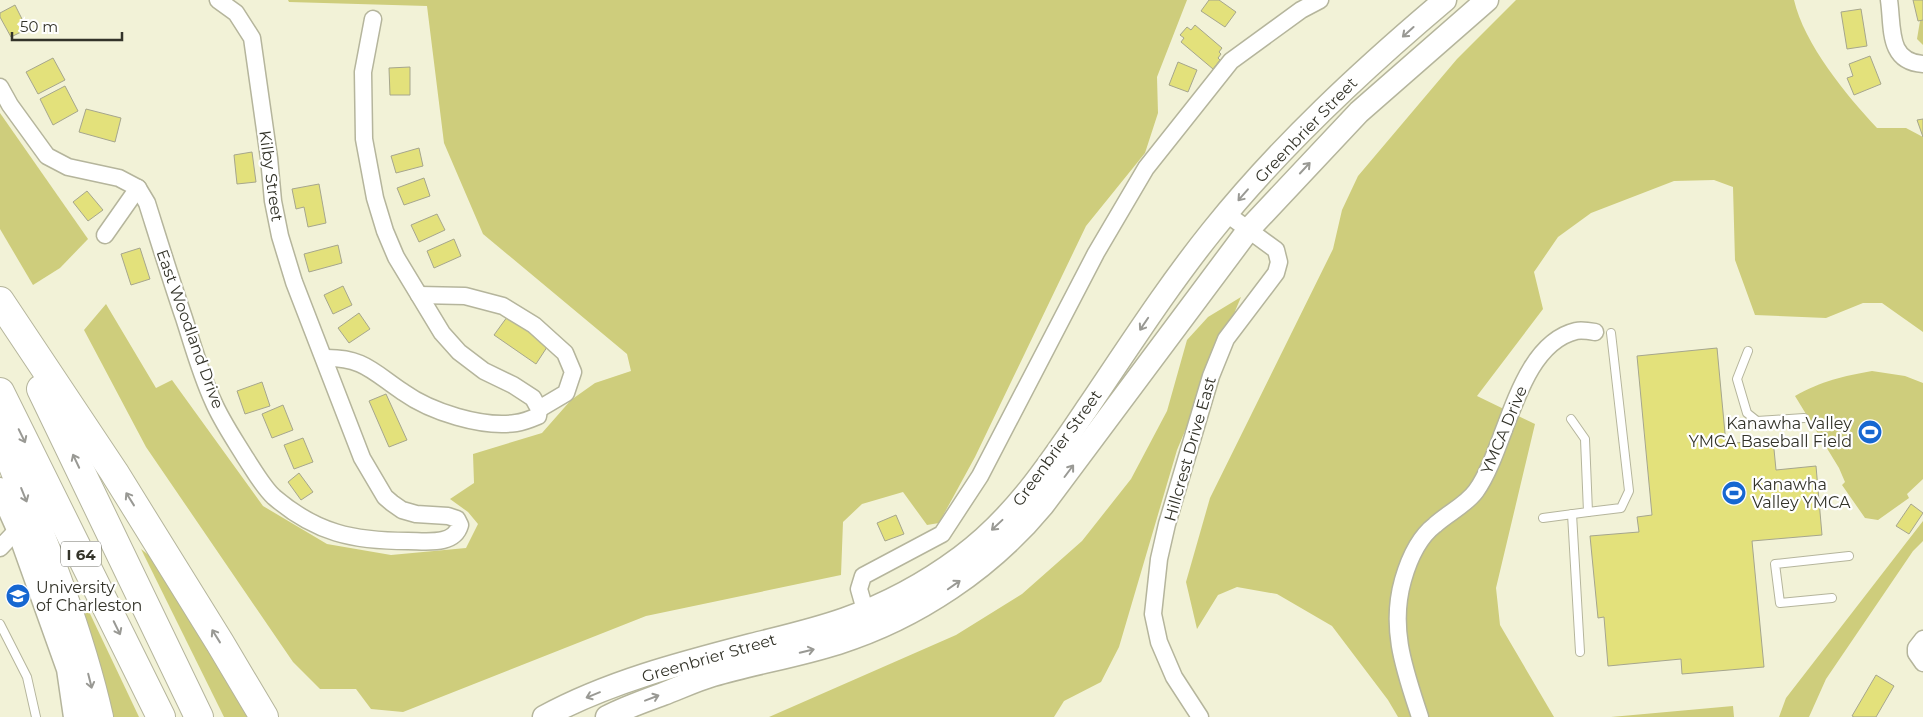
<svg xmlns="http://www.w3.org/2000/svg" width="1923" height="717" font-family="Montserrat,sans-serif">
	<rect width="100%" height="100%" fill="#f2f2d7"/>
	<g fill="#cecd7c">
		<polygon points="288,0 1187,0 1157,77 1158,113 1145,153 1086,226 975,457 939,523 927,525 903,492 862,504 843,522 841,575 646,616 403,712 371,709 356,689 320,689 293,662 146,447 84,330 106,304 156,388 172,380 263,506 327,544 391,555 466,548 478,524 468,512 450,499 474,483 473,454 542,433 571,400 595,383 631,371 627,354 483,234 444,143 427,6 289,2"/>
		<path d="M 1516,0 L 1794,0 C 1804,44 1847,96 1877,128 L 1906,128 L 1923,137 L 1923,332 L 1882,303 L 1863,303 L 1826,318 L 1755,315 L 1735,260 L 1733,187 L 1714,180 L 1674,181 L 1591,213 L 1558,237 L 1534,272 L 1543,309 L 1477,396 L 1535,424 L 1496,588 L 1500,625 L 1554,717 L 1398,717 L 1388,700 L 1332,626 L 1277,594 L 1237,587 L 1218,595 L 1197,629 L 1186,582 L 1210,498 L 1333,249 L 1342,210 L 1358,176 L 1457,59 Z"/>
		<polygon points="1923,18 1923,45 1917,39 1920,21"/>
		<polygon points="0,113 88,239 60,268 33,285 0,229"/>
		<polygon points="1241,297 1177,450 1119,647 1101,682 1064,701 1054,717 769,717 956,635 1022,594 1082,541 1131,479 1167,411 1187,340 1208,317"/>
		<path d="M 1872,371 L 1905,376 L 1923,383 L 1923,479 L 1907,494 L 1909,498 L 1878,520 L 1865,518 L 1842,485 L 1845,482 L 1839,468 L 1795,396 C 1822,381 1843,376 1872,371 Z"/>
		<polygon points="1923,521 1923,541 1913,551 1826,679 1809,717 1779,717 1786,698"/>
		<polygon points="141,549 151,557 250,717 224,717"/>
		<polygon points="84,601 139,717 110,717 78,607"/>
		<polygon points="1733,706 1734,717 1611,717"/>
	</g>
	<g fill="#e3e17b" stroke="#a6a68d">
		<polygon points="1209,0 1219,0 1236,12 1225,27 1201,11"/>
		<polygon points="1913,0 1923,0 1923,20 1918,21"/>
		<polygon points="15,5 27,29 11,37 0,17 0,13"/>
		<polygon points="1861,9 1867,46 1847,49 1841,12"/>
		<polygon points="1195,25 1222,48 1219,52 1221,54 1218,58 1220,60 1213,69 1181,42 1184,38 1180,35 1187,27 1191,30"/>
		<polygon points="1870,56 1881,84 1854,95 1847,78 1853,76 1849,64"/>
		<polygon points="53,58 65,80 38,94 26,72"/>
		<polygon points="1178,62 1197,70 1188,92 1169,85"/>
		<polygon points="410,67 410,95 390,95 389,68"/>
		<polygon points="65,86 78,111 53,125 40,99"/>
		<polygon points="86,109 121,118 115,142 79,132"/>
		<polygon points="1923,119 1923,137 1917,120"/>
		<polygon points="419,148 423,166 396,173 391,156"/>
		<polygon points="252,152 256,182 237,184 234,155"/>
		<polygon points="424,178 430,196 404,205 397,188"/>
		<polygon points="319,184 326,223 308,227 304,207 296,209 292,189"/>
		<polygon points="87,191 103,210 88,221 73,202"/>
		<polygon points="437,214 445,230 419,242 411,225"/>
		<polygon points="454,239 461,256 434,268 427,251"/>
		<polygon points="338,245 342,263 309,272 304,254"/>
		<polygon points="140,248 150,279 131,285 121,254"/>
		<polygon points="343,286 352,305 333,314 324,295"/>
		<polygon points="359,313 370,329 349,343 338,328"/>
		<polygon points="510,313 551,341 536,364 494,335"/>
		<polygon points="1717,348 1726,444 1773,439 1776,470 1816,466 1822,535 1752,541 1764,667 1682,674 1681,659 1608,666 1604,617 1598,618 1590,536 1639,532 1637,517 1652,515 1637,356"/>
		<polygon points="262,382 270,406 245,414 237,391"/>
		<polygon points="386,394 407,440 389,447 369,401"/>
		<polygon points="283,405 293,430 272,438 262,414"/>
		<polygon points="303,438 313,462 294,469 284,445"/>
		<polygon points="299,473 313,492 301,500 288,482"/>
		<polygon points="1911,504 1923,513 1909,534 1896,526"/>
		<polygon points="896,515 904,534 885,541 877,523"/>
		<polygon points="1876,675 1894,686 1876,717 1854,717 1852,716"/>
	</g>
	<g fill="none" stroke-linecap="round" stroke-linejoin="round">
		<defs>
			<g id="lane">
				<polyline points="1748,351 1737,379 1747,413 1757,421 1804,418"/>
				<polyline points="1588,512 1621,508 1629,491 1611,333"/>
				<polyline points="1572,514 1580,652"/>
				<polyline points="1543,518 1588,512 1585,439 1571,419"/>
				<polyline points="1832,598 1780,603 1775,564 1849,556"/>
				<polyline points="0,624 27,677 36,717"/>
			</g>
			<g id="street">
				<path d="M 1889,0 C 1893,27 1887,62 1923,64"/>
				<path d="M 0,87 L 10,105 L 47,156 L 68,167 L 119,178 L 138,188 L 147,203 C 159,241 171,280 184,318 C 193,346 201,375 213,401 C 221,420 234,439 245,457 C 253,469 263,487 274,497 C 316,533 353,541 408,541 C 426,541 454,546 460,525 L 457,519 L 448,516 L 416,514 L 402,510 L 392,503 L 385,497 L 362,458 L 294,282 L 280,236 L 273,201 L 269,158 L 252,38 L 236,13 L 218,0"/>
				<polyline points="105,235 138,188"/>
				<polyline points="419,295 465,296 503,306 534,325 565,353 573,372 566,393 539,409"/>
				<path d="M 324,358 C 363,357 373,372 403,392 C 431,412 482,428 516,423 C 524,422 531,419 538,416 L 539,409 L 533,398 L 513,385 L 484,371 L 459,352 L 442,333 L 396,257 L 385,231 L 375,198 L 364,139 L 363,72 L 373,19"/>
				<polyline points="0,548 18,529"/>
				<polyline points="865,610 859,589 863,576 942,534 980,476 1096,253 1146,168 1231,61 1301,10 1320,0"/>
				<polyline points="1923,639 1916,648 1916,653 1923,663"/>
				<polyline points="1200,717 1174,677 1159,642 1153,614 1159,559 1167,524 1211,376 1226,339 1276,273 1279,262 1276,250 1227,214"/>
				<path d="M 1420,717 C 1405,671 1389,629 1403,580 C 1409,559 1418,538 1435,525 C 1448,513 1466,505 1476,491 C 1507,448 1517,345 1576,331 C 1581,330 1589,331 1595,332"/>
			</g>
			<g id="secondary">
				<polyline points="0,489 18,529 68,669 75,717"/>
				<path d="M 544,717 C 610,681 686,662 759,643 C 787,636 817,629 845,619 C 885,605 926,583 961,557 C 1015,517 1051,462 1088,407 C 1128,348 1167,287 1212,231 C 1280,146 1362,70 1445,0"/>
				<path d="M 607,717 C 624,708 644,701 663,694 C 679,688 696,680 713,675 C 754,663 797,656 838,643 C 917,618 991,568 1043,505 L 1249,229 L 1359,112 L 1487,0"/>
			</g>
			<g id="highway">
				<polyline points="0,301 114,472 220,643 264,717"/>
				<polyline points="41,389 199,717"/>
				<polyline points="0,392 161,717"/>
				<path d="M 0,434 C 37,526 77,620 99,717"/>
			</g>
		</defs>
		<use href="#lane" stroke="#b5b59c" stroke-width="10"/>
		<use href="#street" stroke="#b5b59c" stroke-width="19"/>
		<use href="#secondary" stroke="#b5b59c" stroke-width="25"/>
		<use href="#highway" stroke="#b5b59c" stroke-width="30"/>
		<use href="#lane" stroke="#fff" stroke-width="8"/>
		<use href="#street" stroke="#fff" stroke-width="16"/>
		<use href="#secondary" stroke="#fff" stroke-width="22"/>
		<use href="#highway" stroke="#fff" stroke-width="28"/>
	</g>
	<defs><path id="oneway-shaft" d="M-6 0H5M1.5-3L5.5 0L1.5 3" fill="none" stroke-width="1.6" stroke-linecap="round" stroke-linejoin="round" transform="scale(1.25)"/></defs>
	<g stroke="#999994">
		<use href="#oneway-shaft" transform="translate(1408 32) rotate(138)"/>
		<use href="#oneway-shaft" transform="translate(1305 168) rotate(-47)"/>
		<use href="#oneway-shaft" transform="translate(1243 195) rotate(131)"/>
		<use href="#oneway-shaft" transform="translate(1144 324) rotate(124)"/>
		<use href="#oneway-shaft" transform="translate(22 436) rotate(64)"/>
		<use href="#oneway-shaft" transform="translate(76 461) rotate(-115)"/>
		<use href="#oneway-shaft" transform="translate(1069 471) rotate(-53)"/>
		<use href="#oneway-shaft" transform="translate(24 495) rotate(68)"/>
		<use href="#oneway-shaft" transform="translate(130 499) rotate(-122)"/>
		<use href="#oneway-shaft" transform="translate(997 525) rotate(137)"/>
		<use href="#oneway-shaft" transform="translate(954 585) rotate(-35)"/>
		<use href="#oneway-shaft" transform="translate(117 628) rotate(64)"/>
		<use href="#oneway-shaft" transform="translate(216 636) rotate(-122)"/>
		<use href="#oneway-shaft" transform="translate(807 651) rotate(-14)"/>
		<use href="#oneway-shaft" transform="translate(90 681) rotate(76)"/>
		<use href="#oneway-shaft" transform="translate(593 695) rotate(158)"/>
		<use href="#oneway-shaft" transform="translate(652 698) rotate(-21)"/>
	</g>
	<defs>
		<symbol id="stadium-disc" viewBox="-11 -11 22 22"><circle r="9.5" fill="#1667d1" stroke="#fff"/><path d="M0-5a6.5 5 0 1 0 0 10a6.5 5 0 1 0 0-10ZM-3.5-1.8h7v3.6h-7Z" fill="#fff"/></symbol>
		<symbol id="university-disc" viewBox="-11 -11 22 22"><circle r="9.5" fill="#1667d1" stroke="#fff"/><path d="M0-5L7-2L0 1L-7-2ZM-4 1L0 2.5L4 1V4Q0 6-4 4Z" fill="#fff"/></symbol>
	</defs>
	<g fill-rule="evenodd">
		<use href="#stadium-disc" x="1856" y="418" width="28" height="28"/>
		<use href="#stadium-disc" x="1720" y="479" width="28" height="28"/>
		<use href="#university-disc" x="4" y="582" width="28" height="28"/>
	</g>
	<g text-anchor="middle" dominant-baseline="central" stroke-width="4.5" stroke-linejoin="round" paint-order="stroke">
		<rect fill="#fff" stroke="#707069" stroke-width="1" x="61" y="541.5" width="40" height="25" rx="4"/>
		<g font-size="15" font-weight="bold" fill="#333329">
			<text x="81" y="554">I 64</text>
		</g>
		<g font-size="16" fill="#333329" stroke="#fff">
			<text transform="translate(1306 130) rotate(-46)">Greenbrier Street</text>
			<text transform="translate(271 176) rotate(82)">Kilby Street</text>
			<text transform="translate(190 329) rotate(70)">East Woodland Drive</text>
			<text transform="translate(1504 430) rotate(-67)">YMCA Drive</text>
			<text transform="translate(1057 448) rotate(-54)">Greenbrier Street</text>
			<text transform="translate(1190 449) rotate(-74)">Hillcrest Drive East</text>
			<text transform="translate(709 658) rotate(-16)">Greenbrier Street</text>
		</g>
		<g font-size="16" fill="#333329" stroke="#fff" text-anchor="start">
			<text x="1852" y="423" text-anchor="end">Kanawha Valley<tspan x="1852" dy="18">YMCA Baseball Field</tspan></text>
			<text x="1752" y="484">Kanawha<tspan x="1752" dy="18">Valley YMCA</tspan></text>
			<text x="36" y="587">University<tspan x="36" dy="18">of Charleston</tspan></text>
		</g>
	</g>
	<path d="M12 32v8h110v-8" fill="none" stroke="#333329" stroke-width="2.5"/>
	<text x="20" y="32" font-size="15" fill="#333329" stroke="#ffffff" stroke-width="4" paint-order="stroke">50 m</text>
</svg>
